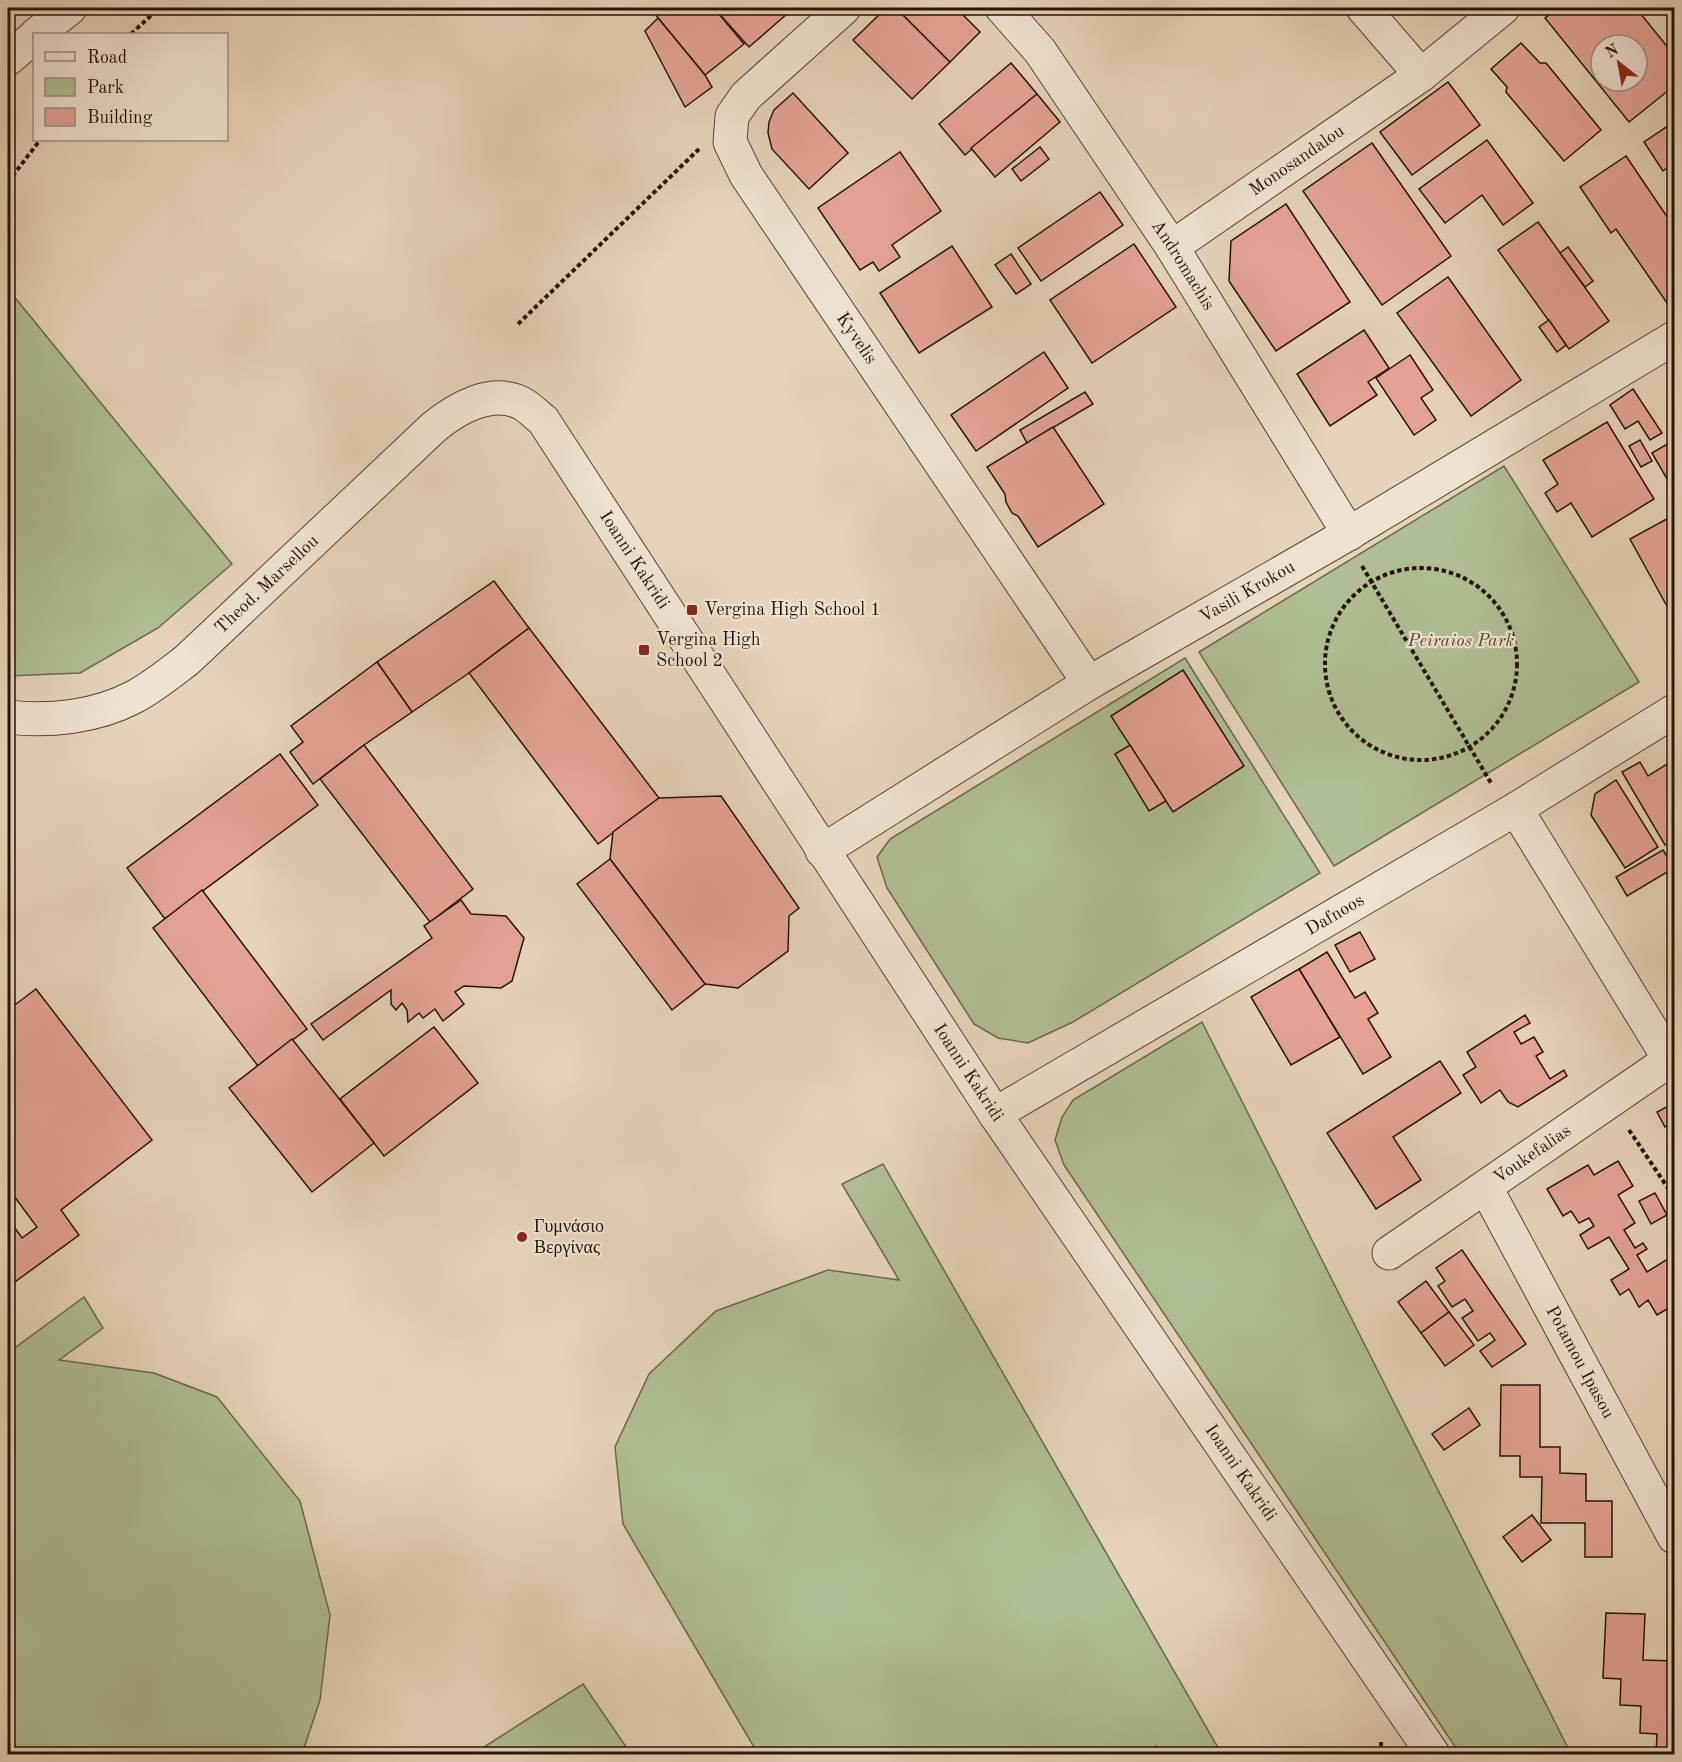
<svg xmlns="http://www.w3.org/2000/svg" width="1682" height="1762" font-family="'Old Standard TT',serif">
	<rect width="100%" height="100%" fill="#e6d3b9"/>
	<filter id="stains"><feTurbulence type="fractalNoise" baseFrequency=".00333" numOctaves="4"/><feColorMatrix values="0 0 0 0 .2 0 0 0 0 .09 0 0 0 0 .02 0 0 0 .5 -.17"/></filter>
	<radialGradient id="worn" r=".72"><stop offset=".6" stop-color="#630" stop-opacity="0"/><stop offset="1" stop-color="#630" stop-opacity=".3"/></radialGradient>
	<g fill="#afbe94" stroke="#6a694e" stroke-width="1.5">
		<polygon points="8,289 232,564 158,628 80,673 8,676"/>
		<polygon points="1504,466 1639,682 1334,866 1199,652"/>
		<polygon points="1185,658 1320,873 1073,1022 1028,1043 998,1038 974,1024 887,888 877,857 890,839"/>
		<polygon points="1202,1022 1571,1754 1460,1754 1064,1165 1055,1140 1062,1117 1073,1100"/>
		<polygon points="883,1164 1221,1753 1220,1754 1163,1754 1156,1746 1153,1754 758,1754 623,1524 615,1447 649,1374 716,1311 828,1270 899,1280 842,1184"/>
		<polygon points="84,1297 103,1328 59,1360 154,1373 217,1397 300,1501 330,1615 320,1700 302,1754 8,1754 8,1353"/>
		<polygon points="583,1684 631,1754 473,1754"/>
	</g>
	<g fill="#e5a396" stroke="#261408" stroke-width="1.5" fill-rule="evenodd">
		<polygon points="650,8 714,8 744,44 705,75"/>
		<polygon points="714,8 783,8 788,13 749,47"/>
		<polygon points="886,8 896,8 950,62 912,99 853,40"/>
		<polygon points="896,8 956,8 980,32 950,62"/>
		<path d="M 1558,8 L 1636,8 L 1674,55 L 1674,86 L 1629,122 L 1545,18 ZM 1601,45 L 1637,45 L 1637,81 L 1601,81 Z"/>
		<polygon points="1662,8 1674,8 1674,20 1673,22"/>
		<polygon points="658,18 705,75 712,87 685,107 645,31"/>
		<polygon points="1521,43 1540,63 1546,63 1601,130 1564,161 1506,92 1507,87 1491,69"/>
		<polygon points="1011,63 1037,94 965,155 939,124"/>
		<polygon points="1448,82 1480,125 1412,175 1380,132"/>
		<polygon points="793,93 848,153 809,189 772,149 768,133 769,122 774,110"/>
		<polygon points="1037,94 1060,122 995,177 971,148"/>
		<polygon points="1674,122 1674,170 1671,165 1663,171 1644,142"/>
		<polygon points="1487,140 1533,203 1503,225 1482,195 1445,223 1419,189"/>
		<polygon points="1372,143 1451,256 1382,305 1303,191"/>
		<polygon points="1040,147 1049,159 1021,181 1012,169"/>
		<polygon points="900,152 941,211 892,245 900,257 879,271 873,262 860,270 818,208"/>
		<polygon points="1626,156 1674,227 1674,298 1667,303 1616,229 1611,233 1580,187"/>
		<polygon points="1100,192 1123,225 1041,281 1018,248"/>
		<polygon points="1286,204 1350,302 1276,351 1229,281 1231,241"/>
		<polygon points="1538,222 1609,321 1569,349 1498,250"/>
		<polygon points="1134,244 1176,307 1092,363 1050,300"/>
		<polygon points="952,246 992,307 919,353 880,293"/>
		<polygon points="1568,247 1593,281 1585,287 1560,253"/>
		<polygon points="1011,254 1031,284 1016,294 995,265"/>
		<polygon points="1448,277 1521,380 1471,416 1397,313"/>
		<polygon points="1549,320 1566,345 1557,352 1539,327"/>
		<polygon points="1364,330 1389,368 1368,382 1377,395 1330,426 1297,374"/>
		<polygon points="1044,352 1068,388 976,451 951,415"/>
		<polygon points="1410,355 1433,390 1421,398 1436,420 1414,435 1376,378"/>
		<polygon points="1633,389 1662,433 1650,440 1638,421 1625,429 1610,405"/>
		<polygon points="1085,392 1093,404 1027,443 1020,430"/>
		<polygon points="1607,422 1654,499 1592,537 1571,503 1557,512 1545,493 1558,484 1543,460"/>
		<polygon points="1053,427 1104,504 1038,547 1018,516 1012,513 1006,502 1005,494 987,467"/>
		<polygon points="1640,440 1652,461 1641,467 1629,446"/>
		<polygon points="1674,440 1674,491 1652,453"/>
		<polygon points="1674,515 1674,619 1630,539"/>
		<polygon points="494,581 529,628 469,673 412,712 377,662"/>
		<polygon points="529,628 659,798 598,844 469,673"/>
		<polygon points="377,662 412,712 364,745 313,784 290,752 303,742 291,726"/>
		<polygon points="1183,670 1244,766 1173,812 1111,716"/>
		<polygon points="364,745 473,889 430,922 320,779"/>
		<polygon points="1130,745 1166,801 1149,811 1115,754"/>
		<polygon points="280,754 318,805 165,919 127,868"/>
		<polygon points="1672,761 1674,765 1674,840 1665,845 1622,772 1640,762 1648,776"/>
		<polygon points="1616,780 1658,847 1625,868 1591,815 1595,794"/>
		<polygon points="721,796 799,908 789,916 788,951 738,988 705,984 610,859 613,832 659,798"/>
		<polygon points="1663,850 1674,868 1627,896 1616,877"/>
		<polygon points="610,859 705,984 672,1010 577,884"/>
		<polygon points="202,890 307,1029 258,1066 153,928"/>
		<polygon points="461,900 471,914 506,916 524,938 512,981 501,988 464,986 455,992 464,1004 443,1021 435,1009 423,1018 419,1013 408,1022 407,1010 402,1003 396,1010 391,1004 391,990 323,1040 311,1024 432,938 424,926"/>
		<polygon points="1360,932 1375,959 1350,972 1335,945"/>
		<polygon points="1327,952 1355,998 1365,992 1378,1013 1368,1019 1391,1057 1363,1074 1299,969"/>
		<polygon points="1299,969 1340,1037 1291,1065 1251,997"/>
		<polygon points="36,989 152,1140 61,1210 79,1235 8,1287 8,1218 22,1238 37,1227 8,1188 8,1010"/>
		<polygon points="1525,1015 1530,1023 1514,1032 1521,1044 1534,1037 1543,1052 1536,1056 1550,1079 1564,1070 1567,1076 1518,1107 1508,1102 1500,1090 1481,1103 1463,1075 1476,1067 1467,1052"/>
		<polygon points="434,1027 478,1083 384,1156 340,1099"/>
		<polygon points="292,1039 374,1143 312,1192 229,1088"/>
		<polygon points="1440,1061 1461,1093 1393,1137 1421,1180 1376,1209 1327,1133"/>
		<polygon points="1672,1104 1674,1109 1674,1122 1665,1127 1657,1112"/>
		<polygon points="1618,1161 1633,1186 1618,1195 1635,1223 1624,1230 1635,1248 1643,1243 1647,1249 1637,1255 1647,1272 1674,1255 1674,1305 1657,1315 1648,1300 1639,1307 1629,1289 1620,1295 1611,1280 1629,1269 1609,1237 1588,1249 1580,1235 1594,1226 1589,1218 1579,1223 1571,1211 1563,1216 1547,1189 1588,1165 1594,1175"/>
		<polygon points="1655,1193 1667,1215 1651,1224 1639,1201"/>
		<polygon points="1462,1250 1526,1344 1492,1367 1480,1351 1495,1340 1490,1333 1478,1341 1462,1318 1473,1311 1465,1299 1452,1307 1438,1286 1445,1281 1436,1268"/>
		<polygon points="1426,1281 1449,1312 1421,1333 1398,1302"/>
		<polygon points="1449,1312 1474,1345 1445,1366 1421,1333"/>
		<polygon points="1501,1385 1540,1385 1540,1447 1560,1447 1560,1473 1586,1474 1586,1501 1612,1501 1612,1557 1585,1557 1585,1523 1541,1523 1542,1477 1520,1477 1520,1456 1500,1456"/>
		<polygon points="1469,1408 1480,1425 1444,1450 1432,1434"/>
		<polygon points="1532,1515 1551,1540 1522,1562 1503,1537"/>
		<polygon points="1606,1613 1645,1614 1643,1660 1674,1661 1674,1754 1656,1754 1657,1734 1640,1733 1641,1706 1620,1705 1621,1679 1603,1678"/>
	</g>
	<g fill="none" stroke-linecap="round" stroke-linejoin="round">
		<defs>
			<g id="minor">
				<path id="s1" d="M 844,8 L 746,96 L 732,116 L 730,142 L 746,175 L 1089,683"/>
				<path id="s2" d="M 1002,8 L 1040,51 L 1172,247 L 1349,534"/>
				<polyline points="1363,8 1421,75"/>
				<path id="s3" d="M 1172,247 L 1421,75 L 1503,8"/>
				<path id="s4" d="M 8,717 C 49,722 96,717 134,697 C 153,687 170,673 187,660 L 434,427 C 456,409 491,388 521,403 C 528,406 536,415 543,420 L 995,1114 L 1433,1754"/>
				<polyline points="1516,809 1670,1060"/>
				<path id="s5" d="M 822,851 L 1089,683 L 1343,537 L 1674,338"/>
				<path id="s6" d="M 995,1114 L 1516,809 L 1674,711"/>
				<path id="s7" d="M 1486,1188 L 1674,1537"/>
				<path id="s8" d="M 1389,1253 L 1674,1057"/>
			</g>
			<g id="tertiary">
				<polyline points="37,34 70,8"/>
				<polyline points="8,59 34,37"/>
			</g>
		</defs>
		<use href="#minor" stroke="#564434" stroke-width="35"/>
		<use href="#tertiary" stroke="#564434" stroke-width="35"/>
		<g stroke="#261408" stroke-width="4" stroke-dasharray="4.5 3" stroke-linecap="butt">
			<polyline points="131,34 159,8"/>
			<polyline points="8,182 40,140"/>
			<polyline points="518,324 699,149"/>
			<polyline points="1362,566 1491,783"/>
			<circle cx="1421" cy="664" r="96"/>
			<polyline points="1629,1130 1674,1197"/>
			<polyline points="1381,1754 1381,1740"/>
		</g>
		<use href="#minor" stroke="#efe2d2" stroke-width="33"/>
		<use href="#tertiary" stroke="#efe2d2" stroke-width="33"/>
	</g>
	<g fill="#8f2418" stroke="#efe2d2" stroke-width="2">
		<rect x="686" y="604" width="12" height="12" rx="3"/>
		<rect x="638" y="644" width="12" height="12" rx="3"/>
		<circle cx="522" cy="1237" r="6"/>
	</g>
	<g text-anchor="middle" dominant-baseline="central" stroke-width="4.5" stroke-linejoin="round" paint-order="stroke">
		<g font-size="18" fill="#261408" stroke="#efe2d2">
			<text stroke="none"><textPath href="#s3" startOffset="152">Monosandalou</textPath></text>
			<text stroke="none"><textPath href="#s2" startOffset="315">Andromachis</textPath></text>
			<text stroke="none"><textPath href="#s1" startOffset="416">Kyvelis</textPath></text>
			<text stroke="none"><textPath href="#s4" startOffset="824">Ioanni Kakridi</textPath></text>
			<text stroke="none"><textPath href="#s4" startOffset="304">Theod. Marsellou</textPath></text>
			<text stroke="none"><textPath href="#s5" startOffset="498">Vasili Krokou</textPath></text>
			<text stroke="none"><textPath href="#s6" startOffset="394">Dafnoos</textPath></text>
			<text stroke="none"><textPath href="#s4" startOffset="1436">Ioanni Kakridi</textPath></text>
			<text stroke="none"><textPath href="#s8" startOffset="174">Voukefalias</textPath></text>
			<text stroke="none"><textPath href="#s7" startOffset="198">Potamou Ipasou</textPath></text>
			<text stroke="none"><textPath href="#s4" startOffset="1920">Ioanni Kakridi</textPath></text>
		</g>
		<g font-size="18" fill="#261408" stroke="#efe2d2" text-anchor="start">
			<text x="704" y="610">Vergina High School 1</text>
			<text x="656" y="640">Vergina High<tspan x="656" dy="21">School 2</tspan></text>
			<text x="534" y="1227">Γυμνάσιο<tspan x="534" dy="21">Βεργίνας</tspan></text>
		</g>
		<g font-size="18" font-style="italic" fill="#4f4732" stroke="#efe2d2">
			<text x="1461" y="641">Peiraios Park</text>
		</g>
	</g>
	<rect width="1682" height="1762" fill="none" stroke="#e6d3b9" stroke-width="30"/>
	<rect x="9" y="9" width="1664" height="1744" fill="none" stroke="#261408" stroke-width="3"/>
	<rect x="15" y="15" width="1652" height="1732" fill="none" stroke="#261408" stroke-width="1.5"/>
	<rect x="33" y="33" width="195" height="108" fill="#efe2d2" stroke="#9f9081" stroke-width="1.5"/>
	<rect x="45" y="52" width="30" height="9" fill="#efe2d2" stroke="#9f9081" stroke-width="1.5"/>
	<text x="87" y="63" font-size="18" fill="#261408">Road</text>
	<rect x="45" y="78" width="30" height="18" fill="#afbe94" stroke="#9f9081" stroke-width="1.5"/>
	<text x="87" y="93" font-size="18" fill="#261408">Park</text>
	<rect x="45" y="108" width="30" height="18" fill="#e5a396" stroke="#9f9081" stroke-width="1.5"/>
	<text x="87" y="123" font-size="18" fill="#261408">Building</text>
	<g transform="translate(1619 63) rotate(329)"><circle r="28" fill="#efe2d2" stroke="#9f9081" stroke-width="1.5"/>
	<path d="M0-4.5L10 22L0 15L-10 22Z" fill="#8f2418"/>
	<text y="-9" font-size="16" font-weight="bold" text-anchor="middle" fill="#261408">N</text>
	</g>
	<rect width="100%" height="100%" filter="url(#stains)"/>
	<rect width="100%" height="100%" fill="url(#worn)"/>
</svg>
